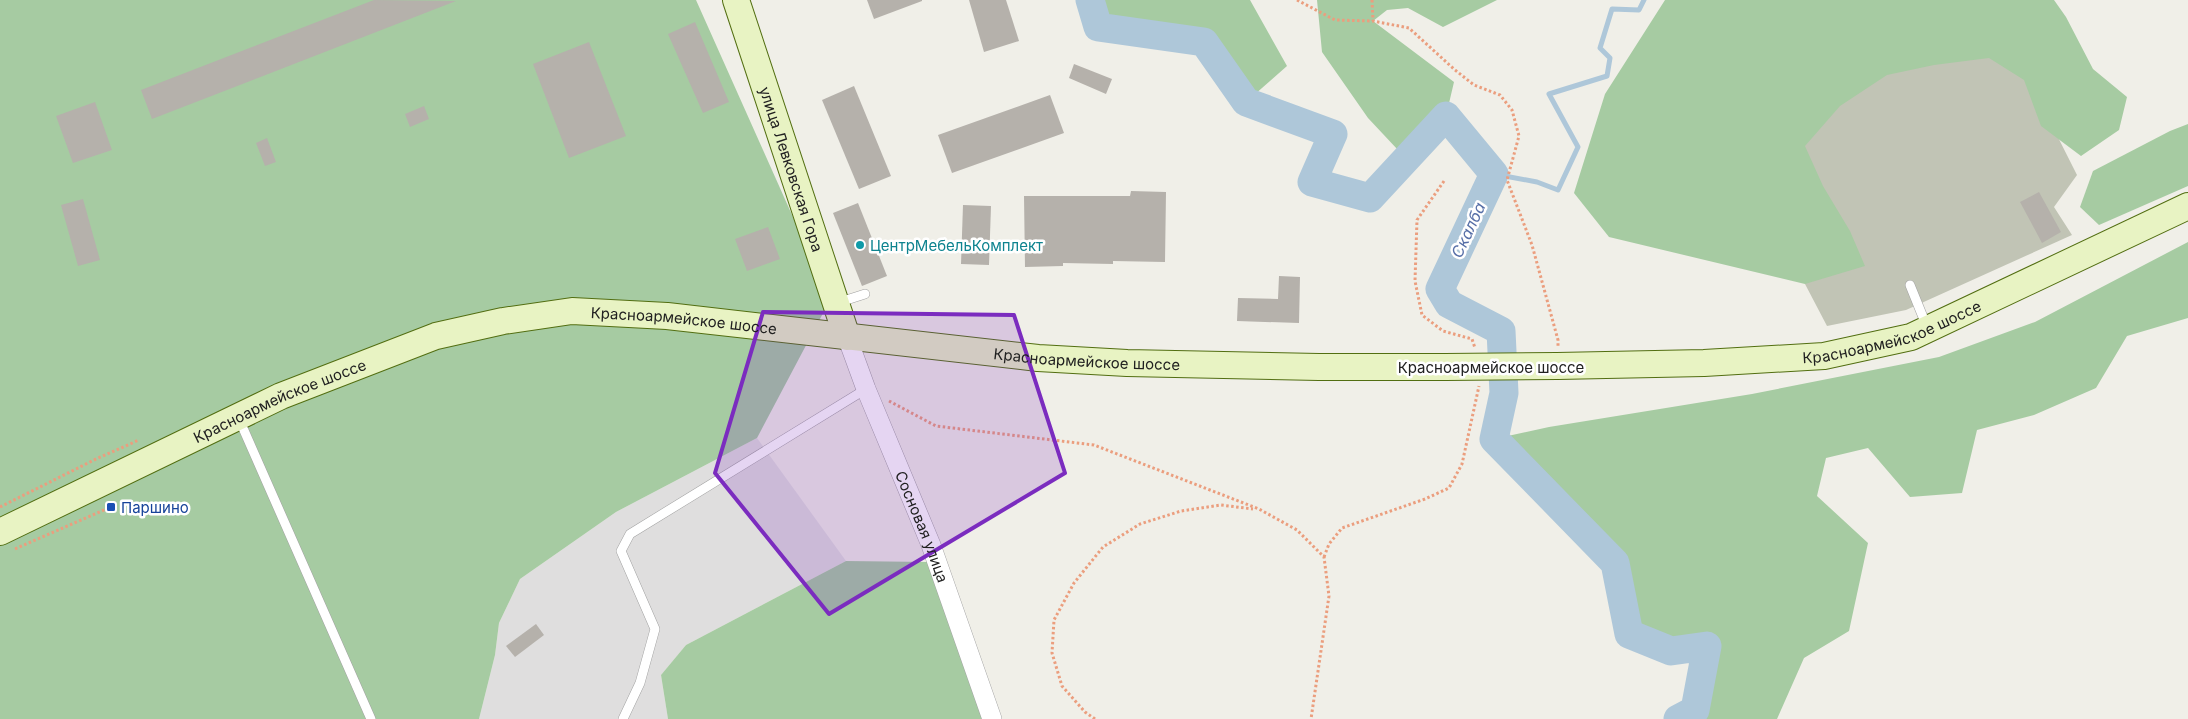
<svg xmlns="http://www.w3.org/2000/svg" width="2188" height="719" font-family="Inter,sans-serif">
	<rect width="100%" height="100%" fill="#f0efe8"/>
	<polygon fill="#dfdede" points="757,438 846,561 686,645 661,675 668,719 479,719 495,655 499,623 520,579 616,512"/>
	<polygon fill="#c1c4b5" points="2013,48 2077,175 2054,207 2072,235 1906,310 1827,326 1805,284 1790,139 1876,69"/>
	<g fill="#a6cba2">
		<polygon points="0,0 696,0 830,300 757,438 616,512 520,579 499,623 495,655 479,719 0,719"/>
		<polygon points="1090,0 1250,0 1287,66 1246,102 1204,42 1098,27"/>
		<polygon points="1317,0 1497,0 1443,27 1408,8 1387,10 1373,21 1454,82 1446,116 1398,150 1368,118 1322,52"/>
		<polygon points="1665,0 2054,0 2066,17 2093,69 2127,97 2119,130 2081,156 2041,126 2024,80 1989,58 1934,65 1887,75 1840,106 1805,146 1823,186 1850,231 1865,266 1805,284 1609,237 1574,193 1605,94"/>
		<polygon points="2188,124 2188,186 2099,225 2080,207 2093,171 2170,131"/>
		<polygon points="2188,242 2188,318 2127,336 2096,388 2034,415 1977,430 1962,493 1910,497 1868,448 1826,458 1817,496 1868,543 1849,631 1804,658 1777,719 1678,719 1695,710 1707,647 1671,651 1629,634 1615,563 1494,439 1549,427 1752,394 1939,357 2035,322"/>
		<polygon points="846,561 929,562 984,719 668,719 661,675 686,645"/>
	</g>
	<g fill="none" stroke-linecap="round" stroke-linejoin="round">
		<polyline stroke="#aec7d9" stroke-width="5" points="1494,174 1537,182 1558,190 1578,147 1549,94 1607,76 1610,58 1600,48 1612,9 1639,10 1644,0"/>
		<polyline stroke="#aec7d9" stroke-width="29" points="1090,0 1098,27 1204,42 1246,102 1333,134 1312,182 1370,198 1446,116 1494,174 1440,289 1449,304 1501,331 1504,393 1494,439 1615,563 1629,634 1671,651 1707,646 1695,710 1678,719"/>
	</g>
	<g fill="#b5b1ab">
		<polygon points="374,0 456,1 152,119 141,90"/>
		<polygon points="867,0 922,0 922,1 874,19"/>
		<polygon points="969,0 1006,0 1019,41 984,52"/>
		<polygon points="695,22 729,102 703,113 668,34"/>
		<polygon points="589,42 626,136 569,158 533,64"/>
		<polygon points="1074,64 1112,79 1106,94 1069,78"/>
		<polygon points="854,86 891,176 859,189 822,100"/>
		<polygon points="1050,95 1064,133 952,173 938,135"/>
		<polygon points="95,102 112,150 73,163 56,116"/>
		<polygon points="424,106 429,119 410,127 405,114"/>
		<polygon points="267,138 276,162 265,166 256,143"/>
		<polygon points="1131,191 1166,192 1165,262 1113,261 1113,264 1063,263 1063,266 1025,267 1024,196 1130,196"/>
		<polygon points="2039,192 2061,232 2042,243 2020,202"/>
		<polygon points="83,199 100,260 78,266 61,205"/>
		<polygon points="858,203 887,276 862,286 833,213"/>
		<polygon points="963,205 991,206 989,265 961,264"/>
		<polygon points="768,227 780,259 747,271 735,239"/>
		<polygon points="1279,276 1300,277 1299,323 1237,321 1238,298 1278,299"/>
		<polygon points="536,624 544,635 515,657 506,646"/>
	</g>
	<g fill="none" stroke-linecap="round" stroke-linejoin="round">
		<defs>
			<g id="lane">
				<polyline points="1910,285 1927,327"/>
				<polyline points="837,303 865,294"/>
				<polyline points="239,419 371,719"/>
				<polyline points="623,719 640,683 655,629 621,551 630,534 866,389"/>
			</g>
			<g id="street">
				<path id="s1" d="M 847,337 L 866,389 L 931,545 L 992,719"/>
			</g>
			<g id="secondary">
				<path id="s2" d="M 736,0 L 847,337"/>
				<path id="s3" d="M 1557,366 L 1704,363 L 1824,356 L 1911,337 L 2188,206"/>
				<path id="s4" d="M 0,532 L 281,396 L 436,336 L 503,321 L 572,311 L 667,316 L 1038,358 L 1127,363 L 1319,367 L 1445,367"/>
			</g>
		</defs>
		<use href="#lane" stroke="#a2a2a2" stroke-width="10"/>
		<use href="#street" stroke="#a2a2a2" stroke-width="20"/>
		<use href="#secondary" stroke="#526e11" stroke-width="28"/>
		<g stroke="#eb9e7e" stroke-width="3" stroke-dasharray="2.5 2.5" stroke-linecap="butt">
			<polyline points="1297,0 1335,20 1373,21 1409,28 1455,70 1474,85 1500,95 1512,110 1519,136 1507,180 1532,245 1558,340 1558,347"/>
			<polyline points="1372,0 1373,21"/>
			<polyline points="1444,181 1417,220 1415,281 1422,315 1443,331 1472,339 1475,348"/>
			<polyline points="889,401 936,426 1094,445 1259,509 1297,530 1324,557 1329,596 1311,719"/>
			<polyline points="0,507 98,458 139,440"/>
			<polyline points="15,549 111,507"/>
			<polyline points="1324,557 1329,544 1342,528 1425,499 1449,488 1462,464 1479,386"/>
			<polyline points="1095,719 1085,712 1062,686 1052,653 1054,620 1074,583 1103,547 1140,524 1181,511 1221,505 1253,509"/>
		</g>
		<use href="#lane" stroke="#fff" stroke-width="9"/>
		<use href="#street" stroke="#fff" stroke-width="19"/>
		<use href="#secondary" stroke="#e8f3c3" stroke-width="26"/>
		<defs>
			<polyline id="secondary-bridge" points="1445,367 1557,366"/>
		</defs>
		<use href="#secondary-bridge" stroke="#526e11" stroke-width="28" stroke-linecap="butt"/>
		<use href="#secondary-bridge" stroke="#e8f3c3" stroke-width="26"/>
	</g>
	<path fill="#7b2cbf" fill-opacity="0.2" stroke="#7b2cbf" stroke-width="4" stroke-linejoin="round" d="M 763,312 L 1014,315 L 1065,473 L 829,614 L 715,473 Z"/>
	<circle fill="#0f9aa8" stroke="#fff" stroke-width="2" cx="860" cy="245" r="5"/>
	<rect fill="#1a4fb4" stroke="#fff" stroke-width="2" x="106" y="502" width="10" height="10" rx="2.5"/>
	<g text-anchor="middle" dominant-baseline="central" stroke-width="5" stroke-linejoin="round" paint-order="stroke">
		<g font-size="15" fill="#212121" stroke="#fff">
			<text stroke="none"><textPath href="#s2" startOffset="178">улица Левковская Гора</textPath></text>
			<text stroke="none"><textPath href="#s4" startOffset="729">Красноармейское шоссе</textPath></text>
			<text stroke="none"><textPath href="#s3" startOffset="339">Красноармейское шоссе</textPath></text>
			<text stroke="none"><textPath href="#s4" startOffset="1134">Красноармейское шоссе</textPath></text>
			<text x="1491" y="367">Красноармейское шоссе</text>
			<text stroke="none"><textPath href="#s4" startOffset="309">Красноармейское шоссе</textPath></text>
			<text stroke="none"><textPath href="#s1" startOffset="204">Сосновая улица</textPath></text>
		</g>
		<g font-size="15" fill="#0d838f" stroke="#fff" text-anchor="start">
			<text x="870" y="245">ЦентрМебельКомплект</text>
		</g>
		<g font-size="15" fill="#164399" stroke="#fff" text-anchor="start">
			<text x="121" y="507">Паршино</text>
		</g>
		<g font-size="16" font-style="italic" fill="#576fa7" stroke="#fff">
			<text transform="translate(1468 230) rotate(-65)">Скалба</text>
		</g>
	</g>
</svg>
